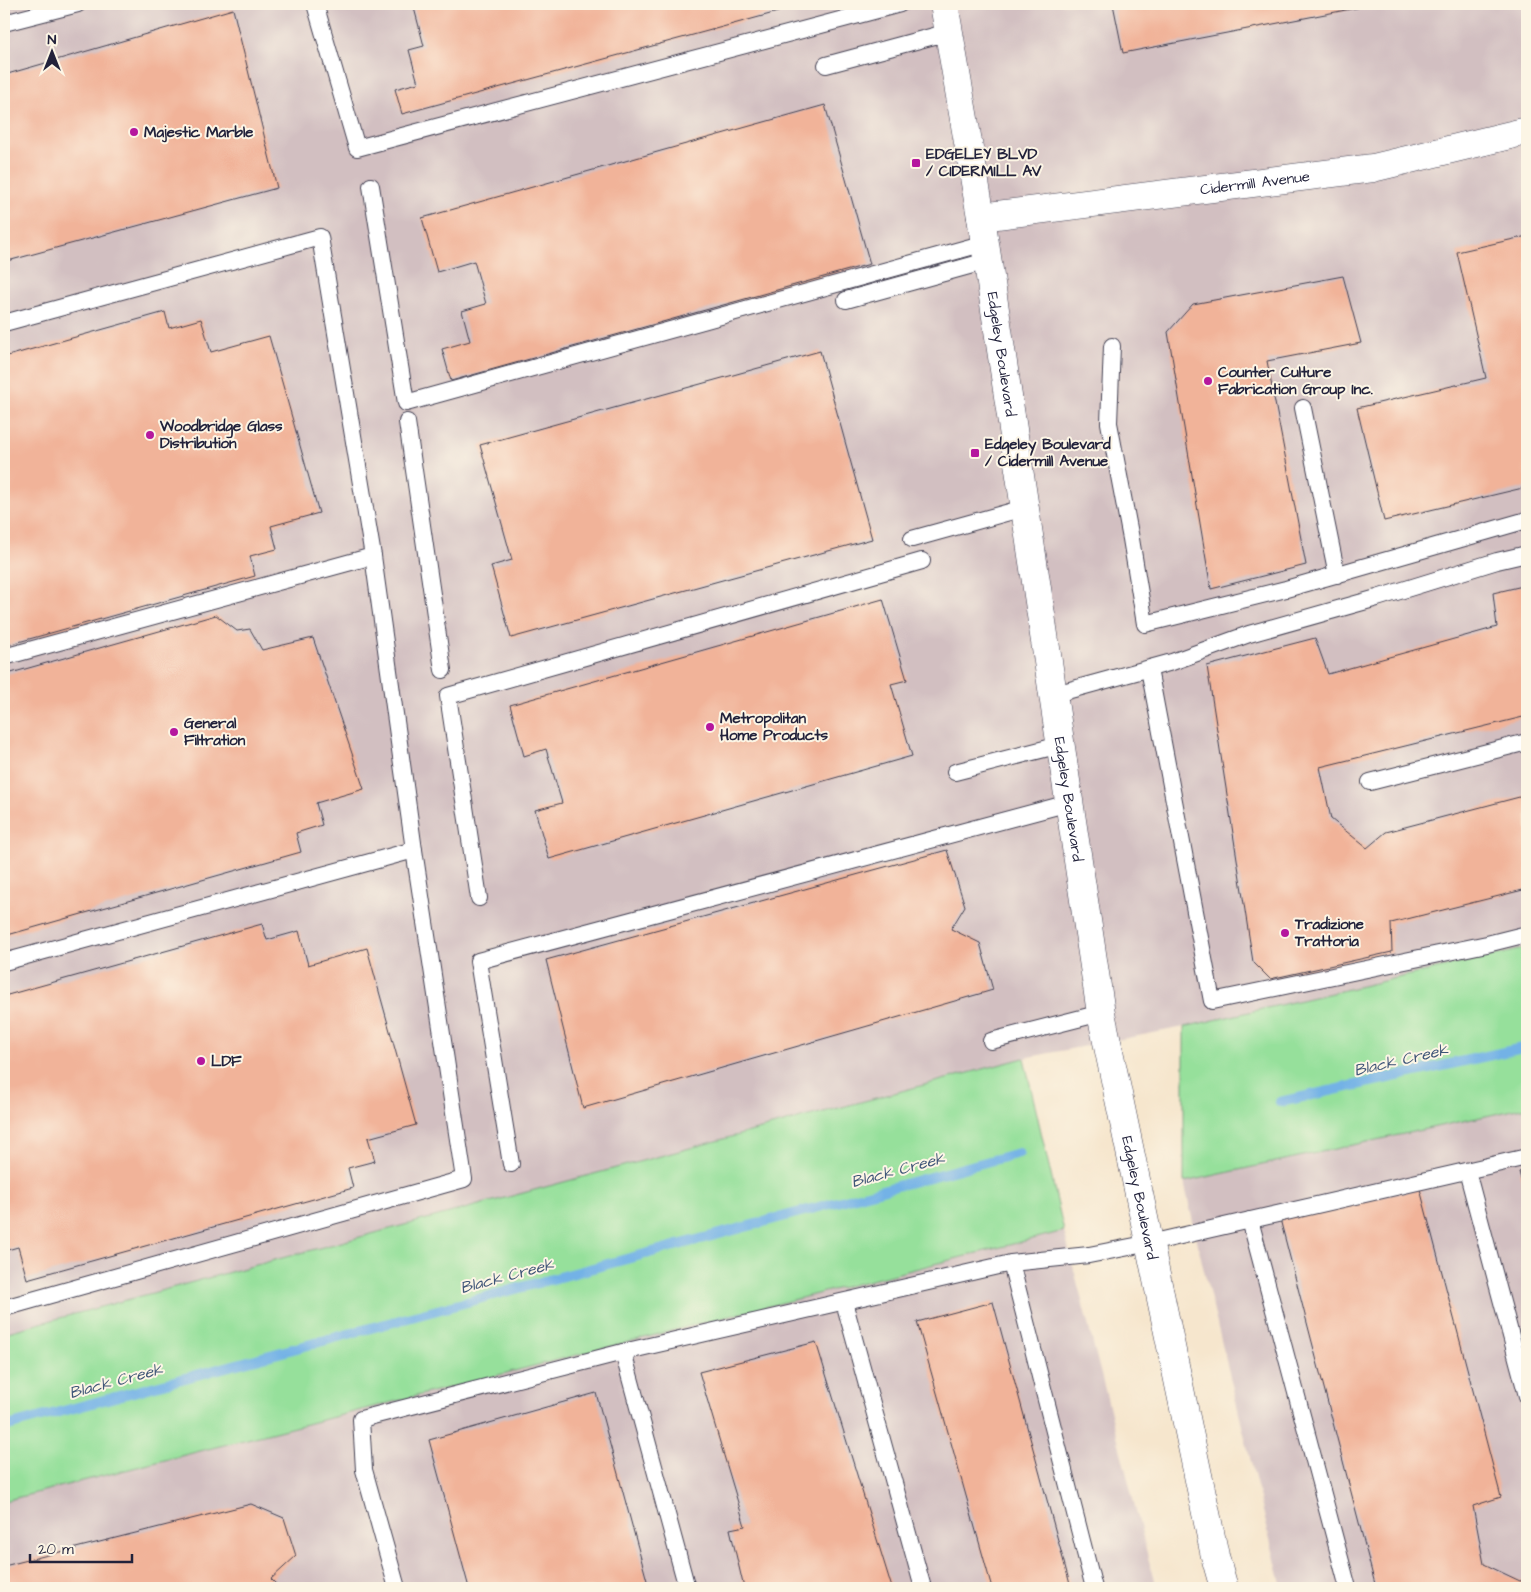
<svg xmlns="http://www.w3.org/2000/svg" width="1531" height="1592" font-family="'Architects Daughter',sans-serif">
	<rect width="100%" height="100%" fill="#fcf5e5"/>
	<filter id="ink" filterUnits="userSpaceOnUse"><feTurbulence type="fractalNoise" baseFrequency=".02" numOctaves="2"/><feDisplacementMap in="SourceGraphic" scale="10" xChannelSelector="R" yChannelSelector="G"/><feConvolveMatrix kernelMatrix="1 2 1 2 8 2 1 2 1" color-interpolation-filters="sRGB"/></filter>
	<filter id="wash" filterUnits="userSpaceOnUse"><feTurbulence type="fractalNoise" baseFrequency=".0096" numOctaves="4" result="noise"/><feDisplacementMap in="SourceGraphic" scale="20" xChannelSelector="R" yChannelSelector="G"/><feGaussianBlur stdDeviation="1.12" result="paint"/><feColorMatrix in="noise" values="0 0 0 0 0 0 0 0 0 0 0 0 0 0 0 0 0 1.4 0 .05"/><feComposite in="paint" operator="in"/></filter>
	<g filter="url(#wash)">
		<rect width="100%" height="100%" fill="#f6e6cd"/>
		<g fill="#d2bfc1">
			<polygon points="4,4 1527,4 1527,948 1184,1027 1024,1058 4,1333"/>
			<polygon points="1527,1107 1527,1588 1282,1588 1204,1271 1184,1182"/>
			<polygon points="1064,1231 1156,1588 4,1588 4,1501"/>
		</g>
		<g fill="#96e09b" stroke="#5c816b">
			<polygon points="1527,948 1527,1107 1184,1182 1184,1027"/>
			<polygon points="1024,1058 1064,1231 4,1501 4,1333"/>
		</g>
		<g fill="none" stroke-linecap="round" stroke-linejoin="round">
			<g stroke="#73b2e6" stroke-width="10">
				<polyline points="1280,1102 1527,1047"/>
				<polyline points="4,1427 1019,1153"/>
			</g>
		</g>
		<g id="blocks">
			<g fill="#f1b399">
				<polygon points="413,4 807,4 402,114 395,89 418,83 409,50 424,46"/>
				<polygon points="1113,4 1372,4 1372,5 1123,53"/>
				<polygon points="233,9 277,188 4,262 4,75"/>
				<polygon points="825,105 870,264 451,381 442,349 470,341 462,311 486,304 474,261 437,272 422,218"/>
				<polygon points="1527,236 1527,487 1384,521 1357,408 1486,378 1457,252"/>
				<polygon points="1343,276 1361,343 1267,361 1306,565 1211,589 1168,332 1193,304"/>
				<polygon points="165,312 169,328 201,319 211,352 269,336 319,513 271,526 277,549 250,556 255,576 4,646 4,357"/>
				<polygon points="820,351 872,539 511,638 491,566 512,560 480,445"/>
				<polygon points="1527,585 1527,716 1320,767 1331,819 1367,848 1386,832 1527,795 1527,889 1391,923 1392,952 1270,979 1253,962 1207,666 1315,638 1328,674 1497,627 1493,593"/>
				<polygon points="883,599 907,680 891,684 912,756 549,859 535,810 562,803 546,749 524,756 510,705"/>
				<polygon points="216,615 237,631 250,629 262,650 313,638 364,789 316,803 322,825 296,833 301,852 4,936 4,675"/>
				<polygon points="947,850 965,906 951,929 980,943 993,990 583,1108 546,960"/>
				<polygon points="262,924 267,940 299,931 308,965 367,948 416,1125 368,1138 375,1161 348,1168 353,1188 27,1279 18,1247 4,1251 4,996"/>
				<polygon points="1527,1169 1527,1200 1519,1172"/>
				<polygon points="1420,1189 1501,1497 1473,1506 1484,1564 1520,1581 1527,1579 1527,1588 1376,1588 1280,1219"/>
				<polygon points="993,1302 1071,1588 992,1588 917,1322"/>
				<polygon points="816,1342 892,1588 744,1588 730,1529 745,1526 699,1372"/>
				<polygon points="596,1393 649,1588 469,1588 429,1440"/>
				<polygon points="251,1504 284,1518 296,1556 271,1579 280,1588 4,1588 4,1566"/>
			</g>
		</g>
	</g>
	<g filter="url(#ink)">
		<use href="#blocks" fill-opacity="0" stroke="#423f51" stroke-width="1"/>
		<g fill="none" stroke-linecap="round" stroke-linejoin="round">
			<defs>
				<g id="service">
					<polyline points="315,4 357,148 900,4"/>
					<polyline points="4,23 78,4"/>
					<polyline points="826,65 949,32"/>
					<polyline points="371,186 406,403 985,243"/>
					<polyline points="846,300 987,261"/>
					<polyline points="4,323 320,237 373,556 414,850 464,1179 4,1308"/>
					<polyline points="1112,346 1109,423 1131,539 1145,624 1286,589 1527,520"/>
					<polyline points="1303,408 1337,575"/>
					<polyline points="407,422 443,670"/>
					<polyline points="912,539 1024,508"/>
					<polyline points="4,657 373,556"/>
					<polyline points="1149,669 1212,1001 1487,944 1527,934"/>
					<polyline points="1052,695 1172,662 1249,634 1377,598 1497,561 1527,554"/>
					<polyline points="955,772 1060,745"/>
					<polyline points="1370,782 1527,742"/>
					<polyline points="479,898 448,696 922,561"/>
					<polyline points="4,962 414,850"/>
					<polyline points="991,1041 1101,1013"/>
					<polyline points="511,1164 478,961 1069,803"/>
					<polyline points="1467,1171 1527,1396"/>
					<polyline points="1250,1220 1348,1588"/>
					<polyline points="1011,1263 1089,1255 1150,1243 1527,1157"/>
					<polyline points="844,1302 923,1588"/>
					<polyline points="623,1352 1011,1263 1094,1588"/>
					<polyline points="397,1588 364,1470 361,1419 623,1352 687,1588"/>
				</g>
				<g id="minor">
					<path id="s1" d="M 981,217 L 1373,168 L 1527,131"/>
				</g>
				<g id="tertiary">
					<path id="s2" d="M 944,4 L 981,217 L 1101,1013 L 1215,1556 L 1224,1588"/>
				</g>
			</defs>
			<use href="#service" stroke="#423f51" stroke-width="18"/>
			<use href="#minor" stroke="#423f51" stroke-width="29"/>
			<use href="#tertiary" stroke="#423f51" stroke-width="29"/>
			<use href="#service" stroke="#fff" stroke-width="16"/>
			<use href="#minor" stroke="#fff" stroke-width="28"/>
			<use href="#tertiary" stroke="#fff" stroke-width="28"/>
		</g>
	</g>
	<g fill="#b5179e" stroke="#fcf5e5" stroke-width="2">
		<circle cx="134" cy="132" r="5"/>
		<rect x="911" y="158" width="10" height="10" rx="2.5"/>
		<circle cx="1208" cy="381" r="5"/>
		<circle cx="150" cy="435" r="5"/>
		<rect x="970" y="448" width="10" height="10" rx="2.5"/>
		<circle cx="710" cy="727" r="5"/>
		<circle cx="174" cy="732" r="5"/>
		<circle cx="1285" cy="933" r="5"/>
		<circle cx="201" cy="1061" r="5"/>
	</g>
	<g text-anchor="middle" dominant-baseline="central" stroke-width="4" stroke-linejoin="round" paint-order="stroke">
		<g font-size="15" font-weight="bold" fill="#22223b" stroke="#fcf5e5" text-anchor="start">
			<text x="144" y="132">Majestic Marble</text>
			<text x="926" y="154">EDGELEY BLVD<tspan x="926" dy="17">/ CIDERMILL AV</tspan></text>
			<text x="1218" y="372">Counter Culture<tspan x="1218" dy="17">Fabrication Group Inc.</tspan></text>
			<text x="160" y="426">Woodbridge Glass<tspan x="160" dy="17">Distribution</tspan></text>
			<text x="985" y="444">Edgeley Boulevard<tspan x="985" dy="17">/ Cidermill Avenue</tspan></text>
			<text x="720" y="718">Metropolitan<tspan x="720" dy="17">Home Products</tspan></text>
			<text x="184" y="723">General<tspan x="184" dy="17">Filtration</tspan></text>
			<text x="1295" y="924">Tradizione<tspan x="1295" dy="17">Trattoria</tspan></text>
			<text x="211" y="1061">LDF</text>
		</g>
		<g font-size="15" fill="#22223b" stroke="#fcf5e5">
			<text stroke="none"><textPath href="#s1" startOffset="276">Cidermill Avenue</textPath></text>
			<text stroke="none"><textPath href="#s2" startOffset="355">Edgeley Boulevard</textPath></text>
			<text stroke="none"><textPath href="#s2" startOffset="805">Edgeley Boulevard</textPath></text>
			<text stroke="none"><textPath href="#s2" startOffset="1210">Edgeley Boulevard</textPath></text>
		</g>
		<g font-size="16" font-style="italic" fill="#3e5477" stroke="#fcf5e5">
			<text transform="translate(1401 1060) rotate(-13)">Black Creek</text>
			<text transform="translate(898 1170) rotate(-15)">Black Creek</text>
			<text transform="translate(507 1276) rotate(-15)">Black Creek</text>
			<text transform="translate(116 1381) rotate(-15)">Black Creek</text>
		</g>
	</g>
	<rect width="1531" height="1592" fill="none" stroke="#fcf5e5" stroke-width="20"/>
	<g transform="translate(52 52)" stroke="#fcf5e5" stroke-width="4" paint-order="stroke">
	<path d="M0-4L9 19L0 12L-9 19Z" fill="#22223b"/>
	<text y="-8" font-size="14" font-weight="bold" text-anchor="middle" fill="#22223b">N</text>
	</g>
	<path d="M30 1554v8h102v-8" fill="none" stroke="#22223b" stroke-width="2.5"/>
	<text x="38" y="1554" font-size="15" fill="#22223b" stroke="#fcf5e5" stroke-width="4" paint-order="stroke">20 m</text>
</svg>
